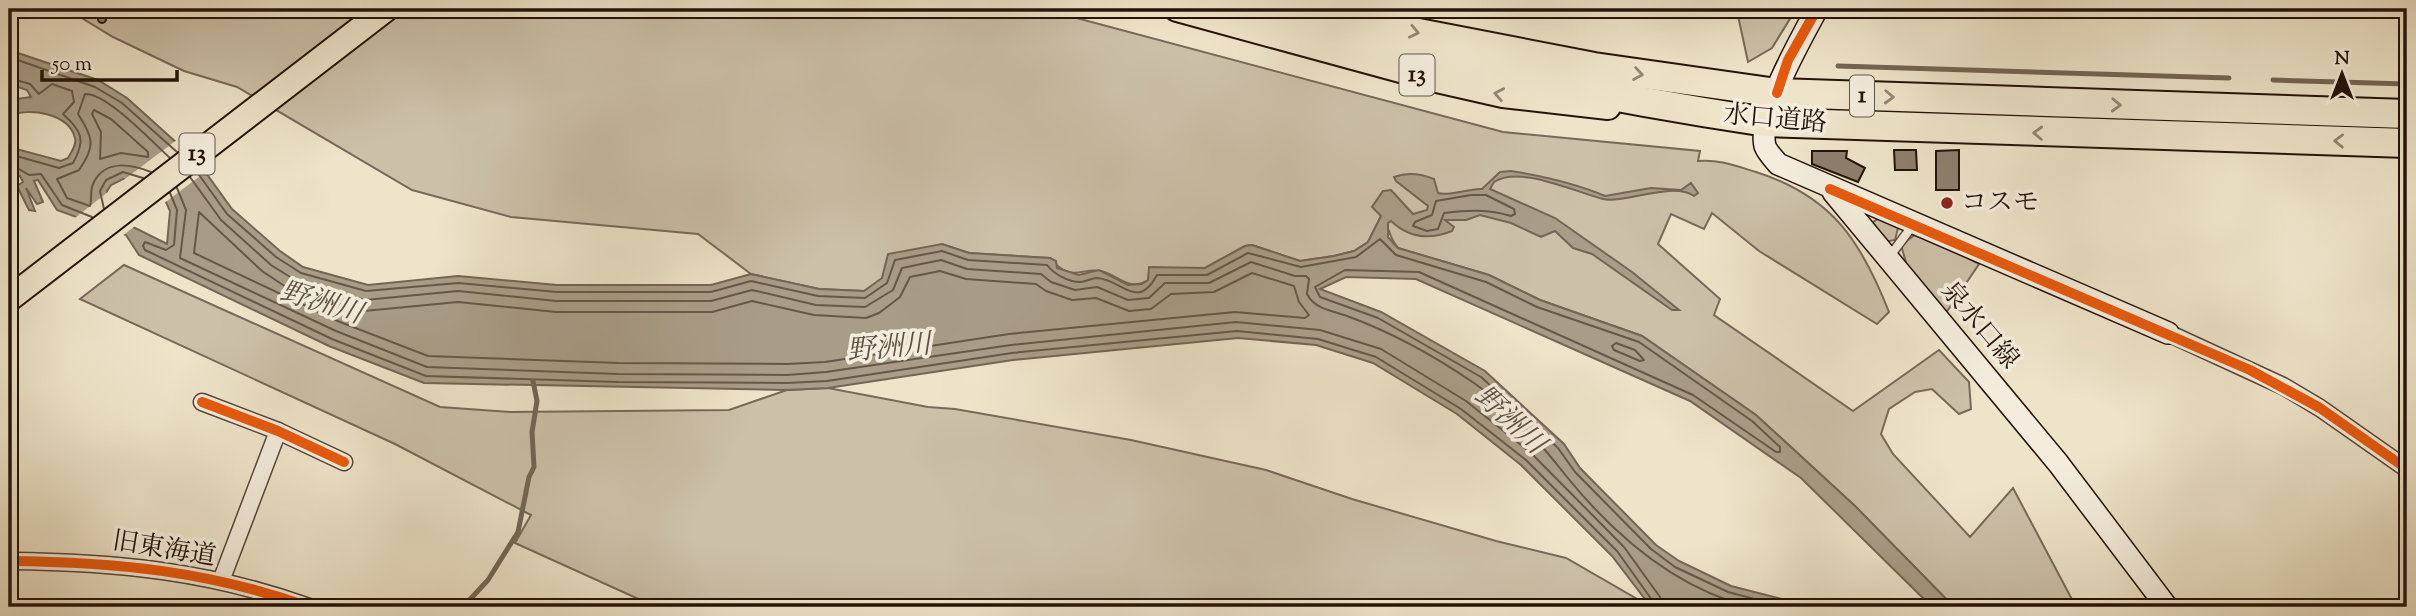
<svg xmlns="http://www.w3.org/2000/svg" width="2416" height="616" font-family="'Sorts Mill Goudy','Noto Serif JP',serif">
	<rect width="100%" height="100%" fill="#eee4ca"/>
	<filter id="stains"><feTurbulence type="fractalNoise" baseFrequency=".00286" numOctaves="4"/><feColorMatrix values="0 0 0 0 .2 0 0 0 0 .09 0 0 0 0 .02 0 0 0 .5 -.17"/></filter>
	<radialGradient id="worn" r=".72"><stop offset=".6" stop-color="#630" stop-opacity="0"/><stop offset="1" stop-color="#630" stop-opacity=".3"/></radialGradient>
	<g fill="#ccc0a9" stroke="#786959" stroke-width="2">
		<path d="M 67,9 L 1043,9 L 1503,132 L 1700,151 L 1698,161 C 1719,159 1736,166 1756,172 C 1832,196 1861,241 1889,312 L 1877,324 L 1759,251 L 1712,213 L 1704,229 L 1671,214 L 1658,244 L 1720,299 L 1714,315 L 1853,411 L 1939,350 L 1969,382 L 1971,409 L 1959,414 L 1932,389 L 1915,392 L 1889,409 L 1881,434 L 1893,454 L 1970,537 L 2013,488 L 2076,607 L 1954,607 L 1855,506 L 1756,415 L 1642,336 L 1540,300 L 1489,275 L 1398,248 C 1388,237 1390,226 1381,216 L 1368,242 L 1354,251 L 1334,256 L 1300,261 L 1252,245 L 1245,246 L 1205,268 L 1150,268 L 1148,280 C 1129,292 1118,275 1101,271 C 1081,267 1071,284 1050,258 L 969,253 L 942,244 L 864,291 L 819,289 L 751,274 L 698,234 L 511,217 L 412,190 L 237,87 L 184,71 L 113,37 Z"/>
		<polygon points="1728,9 1796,9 1772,48 1748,62 1737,11"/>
		<polygon points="1879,218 1898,228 1895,240 1884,242 1869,225"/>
		<polygon points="1919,232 1979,264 1946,313 1909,273 1901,245"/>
		<polygon points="124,265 440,407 510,412 729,410 787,390 828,388 928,407 955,409 1131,440 1266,470 1352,499 1496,541 1566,558 1651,607 656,607 515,543 531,515 395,444 80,299"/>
	</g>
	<path fill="#a99d88" stroke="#746555" stroke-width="2" fill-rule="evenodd" d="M 9,50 L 98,80 L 127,98 L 198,162 L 232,209 L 280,251 L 303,267 L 368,285 L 458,276 L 557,285 L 711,285 L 751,274 L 819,289 L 864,291 L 882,278 L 888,254 L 942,244 L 969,253 L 1050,258 L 1056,261 L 1057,268 L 1079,275 L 1099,270 L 1128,285 L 1142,284 L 1148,280 L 1149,267 L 1205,268 L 1245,246 L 1252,245 L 1300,261 L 1334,256 L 1354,251 L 1368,242 L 1381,216 L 1372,207 L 1383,191 L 1391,190 L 1413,214 L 1427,210 L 1428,206 L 1396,181 L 1394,177 C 1407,172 1422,174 1434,179 L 1438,193 C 1449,197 1469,188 1482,189 L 1500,172 L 1511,171 C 1542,176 1577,184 1605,196 L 1651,188 L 1681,190 L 1691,183 L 1698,193 L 1694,196 C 1672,181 1625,204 1603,199 C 1575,192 1520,165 1494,182 L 1490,189 L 1555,218 L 1632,272 L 1679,310 L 1672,310 L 1592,254 L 1573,248 L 1555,231 L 1541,237 L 1511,223 L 1480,215 L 1466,220 L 1445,220 L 1454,227 L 1452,231 C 1430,240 1409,238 1391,221 L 1388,223 L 1388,237 L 1398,248 L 1489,275 L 1540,300 L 1642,336 L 1756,415 L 1855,506 L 1954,607 L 1932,607 L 1801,478 L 1690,401 L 1416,279 L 1346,277 L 1320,289 L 1381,312 L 1485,371 L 1564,444 L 1580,468 L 1656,545 L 1679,561 L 1731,586 L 1813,607 L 1651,607 L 1612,556 L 1521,465 L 1457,414 L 1373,363 L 1316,345 L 1238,338 L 1013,360 L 828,388 L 787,390 L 424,383 L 329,346 L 139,255 L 126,235 L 57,210 L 38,180 L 34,181 L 43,202 L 37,204 L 26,188 L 35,211 L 29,210 L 17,186 L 23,182 L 20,176 L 9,179 L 9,147 L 61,161 L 68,158 C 71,152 77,145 75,138 C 69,113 28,107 9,116 L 9,100 L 31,97 L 27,90 L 9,84 ZM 123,179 L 162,193 L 170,211 L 167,244 L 115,218 L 107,191 L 111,185 Z"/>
	<g fill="#eee4ca">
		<polygon points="178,139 208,170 163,204 159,196 129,184 113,188"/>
		<polygon points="113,188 110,198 118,216 135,226 121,237 71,221"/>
	</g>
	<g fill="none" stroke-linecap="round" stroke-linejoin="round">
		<g stroke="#665848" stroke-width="2">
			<polyline points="9,57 95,87 122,103 177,152"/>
			<path d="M 9,78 L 30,84 L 39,94 L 52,84 L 72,91 L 74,102 L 63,114 C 82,131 86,140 73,163 L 59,168 L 9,154"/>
			<polygon points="94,110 111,119 148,152 148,157 121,153 100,159 101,132 92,114"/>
			<polyline points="9,172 19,169 29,175 41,174 62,205 92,217"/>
			<path d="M 151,172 C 131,164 104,159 93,184 C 90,191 92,199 90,206 L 67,198 L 57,179 L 79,170 C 96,146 93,137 78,114 L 85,94 C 107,93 152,142 170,158"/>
			<path d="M 197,172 L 227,214 L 276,257 L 301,273 L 366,291 L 458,283 L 557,292 L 711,292 L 751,281 L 818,296 L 865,298 L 887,283 L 895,260 L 942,251 L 968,260 L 1047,265 C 1054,274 1068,282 1080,282 C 1086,282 1091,278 1097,278 C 1122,279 1137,312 1157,275 L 1207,275 L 1248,253 L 1301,267 L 1356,257 L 1380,239 L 1396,255 L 1486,282 L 1537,307 L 1639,342 L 1752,421 L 1780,447 L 1780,452 L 1776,452 L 1693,395 L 1419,272 L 1345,270 L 1315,287 L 1320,297 L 1378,318 L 1481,377 L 1558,448 L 1575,472 L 1651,549 L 1675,567 L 1728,592 L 1785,607"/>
			<path d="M 190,177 L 221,220 L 271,265 L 298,282 L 365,300 L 458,291 L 556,301 L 711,301 L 752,290 L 816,305 L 865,307 L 893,290 L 902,268 L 941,260 L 967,269 L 1041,274 L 1051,282 L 1075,290 L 1097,287 L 1128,300 L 1149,298 L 1165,283 L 1209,283 L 1251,262 L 1295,276 L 1306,276 L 1309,279 L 1307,294 C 1314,309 1333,311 1347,316 C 1391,332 1436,357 1474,383 C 1508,406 1542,445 1567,477 C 1615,536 1675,588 1750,607"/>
			<polyline points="177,188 186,210 180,258 336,331 427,367 618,374 787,375 826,372 1011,345 1236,322 1320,330 1381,349 1466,401 1531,453 1624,547 1660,597 1662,607"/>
			<polyline points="170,193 177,210 174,245 166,250 145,242 143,246 145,250 332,339 426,376 618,382 787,383 827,381 1012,353 1237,331 1318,339 1376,357 1461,409 1526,460 1617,551 1652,600 1654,607"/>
			<path d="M 1471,195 L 1486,195 L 1514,209 L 1515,214 L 1511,216 C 1488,209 1468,210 1444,213 L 1438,229 L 1427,231 L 1413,226 L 1415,222 L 1432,215 L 1436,201 Z"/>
			<polyline points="104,209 100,191 106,180 123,172 143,178"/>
			<polygon points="199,212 262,271 289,289 364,311 458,302 556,312 712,312 752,301 814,315 866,318 879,313 900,297 910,277 940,271 966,279 1036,284 1046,291 1072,300 1096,298 1129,311 1151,309 1171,294 1214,292 1252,273 1294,286 1299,302 1309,315 1305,318 1235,312 1009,334 825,362 787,364 619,363 428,356 340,322 194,253"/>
			<polygon points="1616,343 1635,350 1644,360 1640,361 1614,350 1612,346"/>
		</g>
		<g stroke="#746555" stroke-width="5">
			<polyline points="1838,66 2229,78"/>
			<polyline points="2273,80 2407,84"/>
			<polyline points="463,607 488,580 518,532 529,477 534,467 532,432 537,401 533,381"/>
		</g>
	</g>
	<g fill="#8d7f6d" stroke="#241209" stroke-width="2">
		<circle cx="90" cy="14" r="4"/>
		<circle cx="102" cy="19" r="4"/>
		<polygon points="1894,150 1916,150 1917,170 1895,170"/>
		<polygon points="1959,150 1959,190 1936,190 1936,151"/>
		<polygon points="1812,151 1847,151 1846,158 1865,168 1858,182 1812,164"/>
		<circle cx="13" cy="204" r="4"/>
	</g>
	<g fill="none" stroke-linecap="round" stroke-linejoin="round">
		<defs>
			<polyline id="lane" points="1890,256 1913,225"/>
			<g id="street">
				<polyline points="2168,333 2283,386 2320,408 2407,469"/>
				<polyline points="202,402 278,431 344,462"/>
				<path d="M 9,561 C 115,562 209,571 309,607"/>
				<polyline points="221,581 278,431"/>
			</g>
			<g id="secondary">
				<path d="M 1817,9 C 1802,37 1757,115 1765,146 C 1767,152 1774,159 1778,164 L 2168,333"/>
				<polyline points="1833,192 2058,463 2167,607"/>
			</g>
			<g id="primary">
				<polyline points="1177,9 1437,80 1503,95 1608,107"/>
				<polyline points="9,299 386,9"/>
			</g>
			<g id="highway">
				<path d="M 1239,9 C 1412,58 1588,95 1766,122 L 2407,143"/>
				<polyline points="1325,9 1408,31 1594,67 1777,93 2407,114"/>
			</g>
		</defs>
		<use href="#lane" stroke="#564639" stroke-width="11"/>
		<use href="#street" stroke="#564639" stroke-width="19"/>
		<use href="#secondary" stroke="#241209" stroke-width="24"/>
		<use href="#primary" stroke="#241209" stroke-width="28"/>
		<use href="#highway" stroke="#241209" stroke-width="32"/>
		<use href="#lane" stroke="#f4eddd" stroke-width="8"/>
		<use href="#street" stroke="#f4eddd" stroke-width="16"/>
		<use href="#secondary" stroke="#f4eddd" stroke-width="21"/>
		<use href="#primary" stroke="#eee4ca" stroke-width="24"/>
		<use href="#highway" stroke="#eee4ca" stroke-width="28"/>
		<defs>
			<g id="cycleway">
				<polyline points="1777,93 1788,60 1817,9"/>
				<polyline points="1830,189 2250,370 2320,408 2407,469"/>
				<polyline points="202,402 278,431 344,462"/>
				<path d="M 9,561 C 115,562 209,571 309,607"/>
			</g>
		</defs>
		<use href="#cycleway" stroke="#f4eddd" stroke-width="15"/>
		<use href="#cycleway" stroke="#e8590c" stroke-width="10"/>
	</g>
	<defs><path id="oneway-chevron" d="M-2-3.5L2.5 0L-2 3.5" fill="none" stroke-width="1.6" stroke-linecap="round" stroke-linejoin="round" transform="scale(1.75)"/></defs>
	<g stroke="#938673">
		<use href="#oneway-chevron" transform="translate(1414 32) rotate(12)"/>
		<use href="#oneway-chevron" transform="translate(1638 74) rotate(9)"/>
		<use href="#oneway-chevron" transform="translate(1499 94) rotate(-169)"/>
		<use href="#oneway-chevron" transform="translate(1889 97) rotate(2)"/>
		<use href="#oneway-chevron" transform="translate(2116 105) rotate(2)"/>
		<use href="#oneway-chevron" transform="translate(2038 133) rotate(-178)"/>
		<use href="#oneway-chevron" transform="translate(2339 141) rotate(-179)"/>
	</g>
	<circle fill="#8f2418" stroke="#f4eddd" stroke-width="2.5" cx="1947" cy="203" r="7"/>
	<g text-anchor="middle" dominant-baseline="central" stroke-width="7" stroke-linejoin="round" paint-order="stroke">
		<g fill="#f4eddd" stroke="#625449" stroke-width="2">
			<rect x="1399.5" y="54.5" width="35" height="41" rx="5"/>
			<rect x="1850" y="75.5" width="24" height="41" rx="5"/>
			<rect x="179.5" y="133.5" width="35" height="41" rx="5"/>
		</g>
		<g font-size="24" font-weight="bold" fill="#241209">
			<text x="1417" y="75">13</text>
			<text x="1862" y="96">1</text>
			<text x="197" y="154">13</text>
		</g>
		<g font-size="26" fill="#241209" stroke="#f4eddd">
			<text transform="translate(1775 120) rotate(5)">水口道路</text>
			<text transform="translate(1979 326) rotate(50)">泉水口線</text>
			<text transform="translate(164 550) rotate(9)">旧東海道</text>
		</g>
		<g font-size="26" fill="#241209" stroke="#f4eddd" text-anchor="start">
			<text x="1961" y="203">コスモ</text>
		</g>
		<g font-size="28" font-style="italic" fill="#605142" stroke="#f4eddd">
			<text transform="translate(321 304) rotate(17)">野洲川</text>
			<text transform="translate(889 349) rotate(-5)">野洲川</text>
			<text transform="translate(1509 421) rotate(43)">野洲川</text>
		</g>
	</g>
	<rect width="2416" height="616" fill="none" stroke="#eee4ca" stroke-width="35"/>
	<rect x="10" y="10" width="2395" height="595" fill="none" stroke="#241209" stroke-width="3.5"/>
	<rect x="18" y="18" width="2381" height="581" fill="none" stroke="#241209" stroke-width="2"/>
	<g transform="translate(2342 74)" stroke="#f4eddd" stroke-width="5" paint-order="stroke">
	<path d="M0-5L12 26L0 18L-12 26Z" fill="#241209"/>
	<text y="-10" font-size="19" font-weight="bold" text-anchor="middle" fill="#241209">N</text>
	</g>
	<path d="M42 70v10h135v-10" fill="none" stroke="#241209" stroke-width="3.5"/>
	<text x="52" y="70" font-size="21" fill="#241209" stroke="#f4eddd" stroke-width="5" paint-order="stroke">50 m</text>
	<rect width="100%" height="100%" filter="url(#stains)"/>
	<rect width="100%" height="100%" fill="url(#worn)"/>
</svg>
